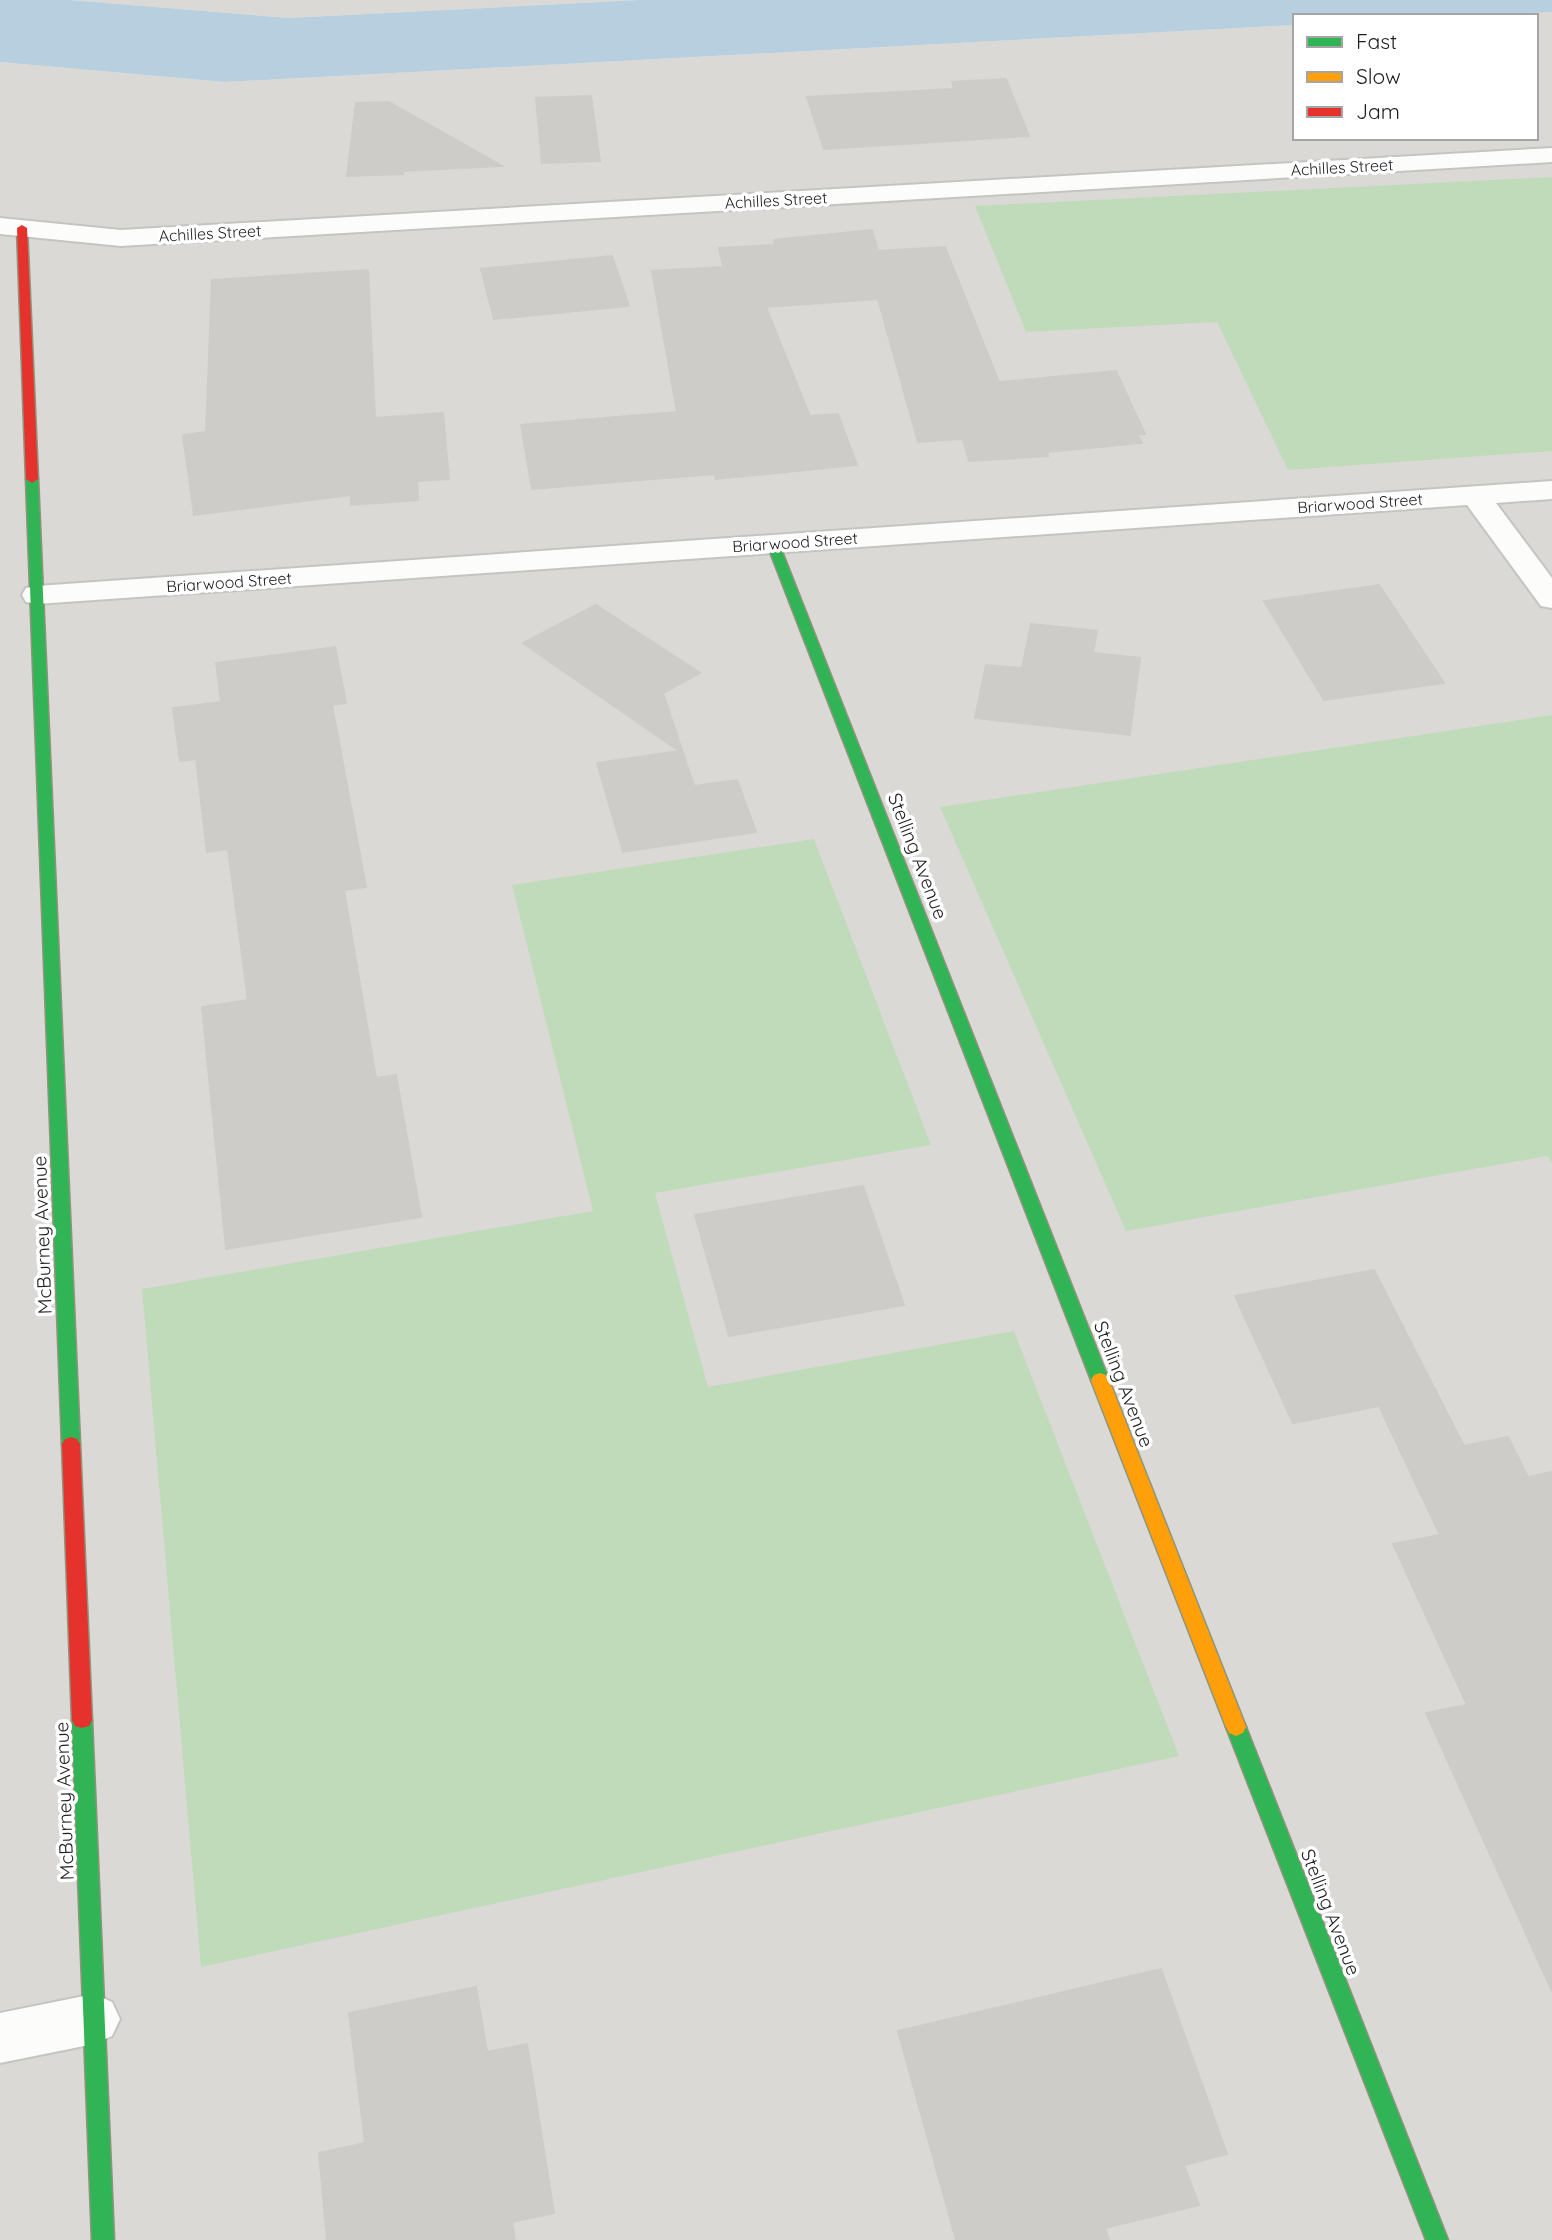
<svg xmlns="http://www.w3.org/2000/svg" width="1552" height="2240" font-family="Quicksand,sans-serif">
	<rect width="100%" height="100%" fill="#ebeae5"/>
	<g fill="#dad9d6">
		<polygon points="69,0 639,0 289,18"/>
		<polygon points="1552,12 1552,2240 0,2240 0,62 225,82 1295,25 1295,138 1536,138 1536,16 1479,16"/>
	</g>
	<g fill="#c0dbba">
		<polygon points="1552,177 1552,451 1288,470 1217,322 1026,332 975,206"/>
		<polygon points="1552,715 1552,1163 1547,1156 1126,1231 940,807"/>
		<polygon points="814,839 931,1145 655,1193 708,1387 1014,1331 1179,1756 201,1967 142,1289 593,1211 512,885"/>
	</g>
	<polygon fill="#b8cfdf" points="0,0 69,0 289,18 639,0 1552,0 1552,12 1479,16 1295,16 1295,25 225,82 0,62"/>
	<g fill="#ceccc8" stroke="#ceccc7" stroke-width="2">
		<polygon points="1006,79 1029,136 824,149 807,97 954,89 952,82"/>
		<polygon points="591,96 600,161 542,163 536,98"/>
		<polygon points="389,102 502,166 403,171 403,174 347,176 356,103"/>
		<polygon points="872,230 878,251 945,247 999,382 1116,371 1145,434 1137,435 1142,443 1047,452 1048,456 969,461 963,439 918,442 878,299 766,307 810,416 838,414 857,465 716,479 714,474 532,489 521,425 677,412 652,271 723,267 719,248 775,245 774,240"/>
		<polygon points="612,256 629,306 494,319 481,269"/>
		<polygon points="368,270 375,418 443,413 449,479 417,481 418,500 351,505 351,495 194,515 183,435 206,432 212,280"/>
		<polygon points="1379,585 1444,683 1324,700 1264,601"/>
		<polygon points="596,605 700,673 663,693 694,786 737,780 756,832 623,852 597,763 679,751 523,643"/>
		<polygon points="1031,624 1097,631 1093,653 1140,658 1130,735 975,718 986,665 1022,668"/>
		<polygon points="335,647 346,703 332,705 366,887 344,890 376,1078 396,1075 421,1217 226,1249 202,1007 248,1000 228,849 207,852 196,759 180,761 173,708 221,702 216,663"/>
		<polygon points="863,1186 904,1305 729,1336 695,1215"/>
		<polygon points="1374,1270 1464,1446 1508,1437 1528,1477 1552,1472 1552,1991 1426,1713 1467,1705 1393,1544 1440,1535 1379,1406 1293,1423 1235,1296"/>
		<polygon points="1161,1969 1227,2154 1184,2165 1199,2205 1105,2228 1109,2240 956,2240 898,2031"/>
		<polygon points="476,1987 487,2052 527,2044 554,2213 512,2222 515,2240 327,2240 319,2153 365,2143 349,2013"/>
	</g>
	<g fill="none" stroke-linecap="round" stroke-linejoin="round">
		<defs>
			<g id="street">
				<polygon points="1552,148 1552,162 121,246 0,234 0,218 121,230"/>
				<polygon points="1552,481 1552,499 1496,503 1552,578 1552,608 1541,606 1467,505 37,604 26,602 22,595 26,588 37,586"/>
				<polygon points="94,1994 112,2002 120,2019 112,2036 94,2044 0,2063 0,2013"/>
			</g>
			<g id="fast">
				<polygon points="32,475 38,479 80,1444 77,1449 71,1451 65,1449 62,1444 26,479"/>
				<polygon points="773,540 779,544 1109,1380 1106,1385 1100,1387 1094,1385 1091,1380 767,544"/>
				<polygon points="82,1712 89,1714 92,1720 114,2240 92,2240 72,1720 75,1714"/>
				<polygon points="1236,1718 1243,1721 1246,1727 1448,2240 1426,2240 1226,1727 1229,1721"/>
			</g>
			<polygon id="slow" points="1100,1373 1106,1375 1109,1380 1246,1727 1243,1733 1236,1736 1229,1733 1226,1727 1091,1380 1094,1375"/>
			<g id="jam">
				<polygon points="22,225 27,228 38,479 32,483 26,479 17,228"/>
				<polygon points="71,1437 77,1439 80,1444 92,1720 89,1726 82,1728 75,1726 72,1720 62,1444 65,1439"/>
			</g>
		</defs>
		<use href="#street" stroke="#c4c4c1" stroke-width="4"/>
		<use href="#fast" stroke="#8f957d" stroke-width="3"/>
		<use href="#slow" stroke="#8f957d" stroke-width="3"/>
		<use href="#jam" stroke="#8f957d" stroke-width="3"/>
		<use href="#street" fill="#fcfcfb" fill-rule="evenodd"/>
		<use href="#fast" fill="#30b455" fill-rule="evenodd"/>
		<use href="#slow" fill="#ff9f0a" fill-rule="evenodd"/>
		<use href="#jam" fill="#e5322d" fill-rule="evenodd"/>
	</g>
	<g text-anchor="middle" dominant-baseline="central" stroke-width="7" stroke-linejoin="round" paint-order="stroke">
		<g font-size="16" fill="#1d1d1d" stroke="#fff">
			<text transform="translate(1342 167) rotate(-3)">Achilles Street</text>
			<text transform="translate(776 200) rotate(-3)">Achilles Street</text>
			<text transform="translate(210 233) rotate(-3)">Achilles Street</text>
			<text transform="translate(1360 503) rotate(-4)">Briarwood Street</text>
			<text transform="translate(795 542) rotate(-4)">Briarwood Street</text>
			<text transform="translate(229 582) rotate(-4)">Briarwood Street</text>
		</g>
		<g font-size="19" fill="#1d1d1d" stroke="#fff">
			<text transform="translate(918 856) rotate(69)">Stelling Avenue</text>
			<text transform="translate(42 1235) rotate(-92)">McBurney Avenue</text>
			<text transform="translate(1124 1384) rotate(69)">Stelling Avenue</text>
			<text transform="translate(64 1801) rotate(-92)">McBurney Avenue</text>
			<text transform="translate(1331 1912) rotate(69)">Stelling Avenue</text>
		</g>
	</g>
	<rect x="1293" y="14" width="245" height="126" fill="#ffffff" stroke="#a5a5a5" stroke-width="2"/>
	<rect x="1307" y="37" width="35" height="10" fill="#30b455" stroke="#a5a5a5" stroke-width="2"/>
	<text x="1356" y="49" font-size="21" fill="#1d1d1d">Fast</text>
	<rect x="1307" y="72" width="35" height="10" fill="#ff9f0a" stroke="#a5a5a5" stroke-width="2"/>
	<text x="1356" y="84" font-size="21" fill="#1d1d1d">Slow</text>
	<rect x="1307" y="107" width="35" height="10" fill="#e5322d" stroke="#a5a5a5" stroke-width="2"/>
	<text x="1356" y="119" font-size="21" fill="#1d1d1d">Jam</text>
</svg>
